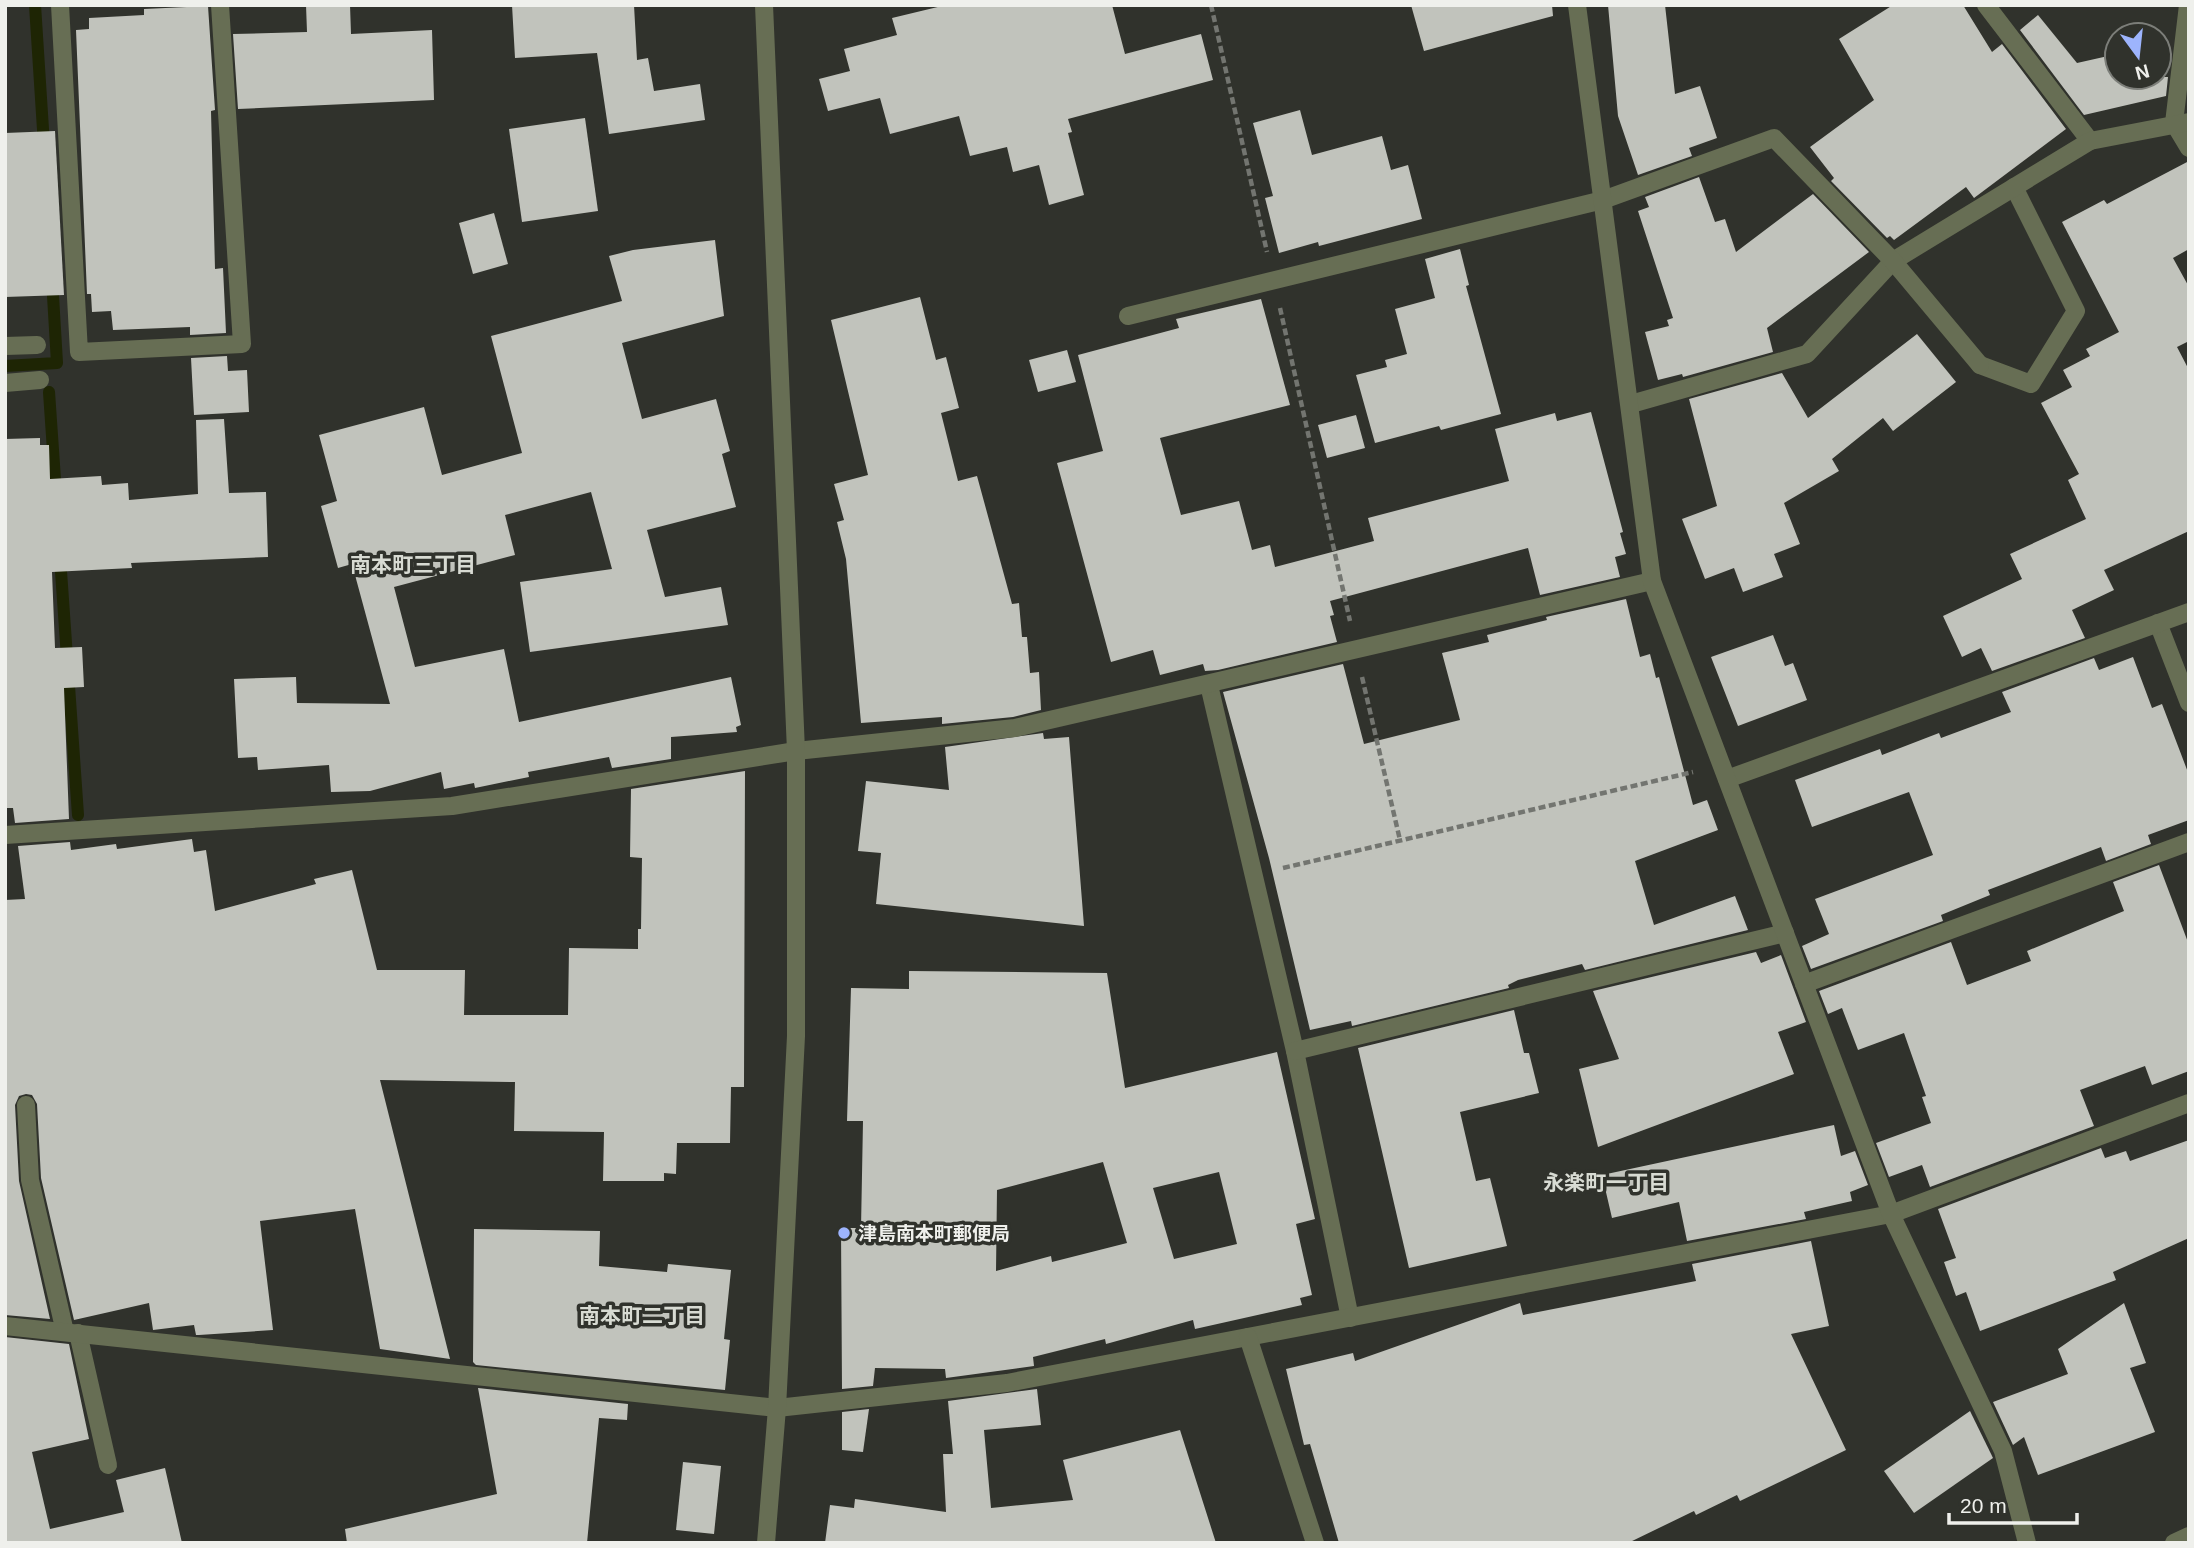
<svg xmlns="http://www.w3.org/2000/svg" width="2194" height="1548" font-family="Helvetica,'Noto Sans JP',sans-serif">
	<rect width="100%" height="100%" fill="#30322c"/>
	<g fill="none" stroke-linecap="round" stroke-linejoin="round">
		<g stroke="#1e2504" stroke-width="12">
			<polyline points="35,5 44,145"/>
			<polyline points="5,366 57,363 52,279"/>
			<polyline points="49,392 56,494"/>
			<polyline points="60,557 78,815"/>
		</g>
	</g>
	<g fill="#c1c3bc" fill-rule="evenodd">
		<polygon points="306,5 350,5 351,34 432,30 434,100 238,109 233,34 307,32"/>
		<polygon points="512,5 634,5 637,60 648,58 654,91 700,84 705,120 609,134 597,53 515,58"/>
		<polygon points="946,5 1112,5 1125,54 1201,34 1213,80 1068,119 1072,132 1068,133 1084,195 1049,205 1039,165 1013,172 1007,147 970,156 959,116 890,134 880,98 828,111 819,79 850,71 844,49 897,35 892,18"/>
		<polygon points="1411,5 1552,5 1553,16 1424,51"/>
		<polygon points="1608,5 1665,5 1675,94 1700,86 1717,138 1689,148 1692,156 1638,175 1618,116"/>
		<polygon points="1893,5 1963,5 1992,52 2002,44 2066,129 1974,198 1966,187 1894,240 1890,236 1887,238 1831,181 1834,178 1810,147 1874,100 1839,39"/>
		<polygon points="208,6 215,110 211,111 215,269 223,268 226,333 190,335 190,327 113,330 111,311 92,312 91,294 87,294 76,30 89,29 89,18 144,15 144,9"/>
		<polygon points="2038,15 2077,63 2117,54 2117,77 2168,77 2166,96 2084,115 2020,30"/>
		<polygon points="1300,110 1312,155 1382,136 1391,170 1408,165 1422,219 1319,246 1318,242 1279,253 1265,198 1273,196 1253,123"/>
		<polygon points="585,118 598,211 522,222 509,129"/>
		<polygon points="55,131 64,295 5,297 5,133"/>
		<polygon points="2189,161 2189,249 2173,258 2189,287 2189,341 2177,347 2189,370 2189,531 2104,570 2114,590 2072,610 2085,638 1992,671 1981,648 1962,657 1943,616 2022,579 2010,554 2086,519 2068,480 2079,474 2041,403 2072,387 2063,370 2090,356 2086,349 2119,332 2062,222 2104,200 2107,204"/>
		<polygon points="1699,177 1715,222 1725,219 1736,252 1813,194 1869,252 1767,328 1773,352 1683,377 1682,374 1658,380 1645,332 1669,326 1667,320 1673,318 1638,211 1649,207 1645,197"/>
		<polygon points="494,213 508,264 473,274 459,223"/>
		<polygon points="715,240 724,316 622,343 642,419 716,399 730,451 722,454 736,507 647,530 665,597 721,587 728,625 530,652 520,582 612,569 591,492 505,515 515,555 394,587 415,667 504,649 519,722 731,677 741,725 736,727 737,732 671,737 671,759 612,768 609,757 528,772 529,777 475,788 474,783 444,789 441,772 370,791 331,792 329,765 258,770 257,757 238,758 234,679 296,677 297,703 390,704 352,564 338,568 321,506 337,501 319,435 424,407 442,475 522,453 491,336 622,301 609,256 633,250"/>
		<polygon points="1460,249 1469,285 1466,286 1501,414 1441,430 1439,426 1375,443 1356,375 1387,367 1385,360 1407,354 1395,309 1435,298 1425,259"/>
		<polygon points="920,297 936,360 946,357 959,408 941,413 958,481 977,476 1012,604 1019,603 1022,637 1027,637 1030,673 1039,672 1041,710 1013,717 942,724 942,717 861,723 846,559 837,522 844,520 834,484 868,475 831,320"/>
		<polygon points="1261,299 1290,405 1160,438 1181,515 1239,501 1252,550 1270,545 1275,567 1374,541 1368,518 1509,481 1495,429 1555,413 1557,421 1591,412 1623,532 1620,533 1626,554 1615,557 1620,577 1540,595 1528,548 1330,601 1334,615 1330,616 1337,642 1218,670 1205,671 1203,664 1160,675 1153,650 1111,662 1057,463 1103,451 1078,355 1179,328 1176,319"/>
		<polygon points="1917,334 1956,382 1893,431 1883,418 1832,459 1839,471 1784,503 1800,544 1774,554 1783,577 1743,592 1734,568 1705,579 1682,519 1717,506 1689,399 1782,373 1808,418"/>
		<polygon points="1067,350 1076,382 1038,392 1029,360"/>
		<polygon points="227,356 228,371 247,370 249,412 194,415 191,358"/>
		<polygon points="1356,415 1365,448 1327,458 1318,425"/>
		<polygon points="224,419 229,493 266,492 268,557 131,563 132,568 52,572 55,648 82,647 84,687 64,688 69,819 15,823 13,808 5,808 5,439 40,438 40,445 49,445 50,479 101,476 102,485 128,483 129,500 198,494 196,420"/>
		<polygon points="1626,599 1640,657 1650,654 1656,678 1659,677 1693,805 1707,800 1718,830 1635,861 1654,925 1735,896 1748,930 1585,970 1582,964 1518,980 1508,985 1509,988 1352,1026 1351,1021 1310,1030 1269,858 1223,692 1343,664 1364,744 1460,720 1442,653 1489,642 1487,635 1547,620 1546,617"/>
		<polygon points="1773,635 1785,666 1793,663 1807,700 1738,726 1711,657"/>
		<polygon points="2133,657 2152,708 2162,704 2189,775 2189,820 2148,835 2151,844 2106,861 2101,847 1988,890 1990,895 1941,915 1943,921 1811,969 1802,946 1829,934 1815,899 1933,855 1909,792 1812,827 1795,780 1880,749 1882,755 1939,733 1941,738 2011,712 2002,692 2094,658 2099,670"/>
		<polygon points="1043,733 1044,739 1069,737 1084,926 876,904 881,853 858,851 866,781 949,790 945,747"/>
		<polygon points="745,771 744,1087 731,1087 730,1143 677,1143 676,1174 664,1173 664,1181 603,1181 604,1132 514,1131 515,1082 380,1080 450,1359 380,1349 355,1209 260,1221 273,1330 199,1335 196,1335 194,1325 153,1330 149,1303 74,1320 41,1178 37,1104 32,1095 26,1094 19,1096 15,1105 19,1181 50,1319 5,1315 5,900 25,899 18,846 70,842 71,850 116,844 117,849 192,839 194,852 206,850 215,911 316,884 314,879 352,870 377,970 465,970 464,1015 568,1015 569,948 638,949 638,929 641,929 642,858 630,857 631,789"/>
		<polygon points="2159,865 2189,945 2189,1071 2152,1085 2145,1066 2080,1090 2094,1126 1930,1187 1922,1165 1889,1177 1876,1143 1931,1123 1922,1097 1926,1096 1904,1033 1858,1050 1842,1008 1828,1014 1819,991 1951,942 1967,985 2031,961 2027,951 2124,911 2113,882"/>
		<polygon points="1756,952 1761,963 1781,955 1806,1022 1778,1032 1794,1074 1598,1147 1579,1069 1619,1059 1593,991"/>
		<path d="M 909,971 L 1107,973 L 1125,1088 L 1277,1052 L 1315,1219 L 1296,1224 L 1312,1295 L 1300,1298 L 1302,1305 L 1195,1329 L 1193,1320 L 1106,1344 L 1105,1339 L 1033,1357 L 1034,1366 L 946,1378 L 945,1369 L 875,1368 L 873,1386 L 842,1389 L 841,1228 L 861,1228 L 863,1121 L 847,1121 L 851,988 L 909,989 ZM 1103,1162 L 1127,1243 L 1052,1262 L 1051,1256 L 996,1271 L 997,1190 ZM 1219,1172 L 1237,1244 L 1174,1259 L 1153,1188 Z"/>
		<polygon points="1514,1010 1524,1053 1529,1053 1539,1093 1460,1112 1476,1181 1490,1178 1507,1246 1409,1268 1358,1048"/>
		<polygon points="1834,1125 1841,1156 1855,1151 1868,1185 1850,1192 1852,1201 1804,1212 1806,1219 1687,1241 1679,1202 1612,1218 1602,1175"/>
		<polygon points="2189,1140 2189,1238 2113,1272 2116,1280 1980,1331 1966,1292 1956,1296 1944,1262 1956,1258 1938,1209 2101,1148 2105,1158 2126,1151 2130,1161"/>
		<polygon points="474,1229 600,1231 599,1266 667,1272 668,1264 731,1270 724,1339 730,1340 725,1390 476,1365 473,1362"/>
		<polygon points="1811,1241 1829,1326 1791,1334 1846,1450 1740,1501 1737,1495 1696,1515 1694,1511 1628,1543 1339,1543 1310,1444 1304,1445 1286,1369 1353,1353 1355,1361 1520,1303 1523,1315 1696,1281 1692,1264"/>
		<polygon points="2124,1303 2146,1363 2130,1368 2155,1432 2038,1475 2024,1437 2013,1445 1993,1402 2068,1374 2058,1349"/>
		<polygon points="5,1337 69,1344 89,1439 32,1452 50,1529 124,1512 116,1480 165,1468 182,1543 5,1543"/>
		<polygon points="478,1388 628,1404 627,1420 599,1418 587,1543 347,1543 345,1529 497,1494"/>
		<polygon points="1037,1389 1041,1425 984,1430 991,1508 1073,1500 1063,1460 1180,1430 1216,1543 825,1543 830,1505 854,1508 855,1499 946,1512 943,1454 953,1454 948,1401"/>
		<polygon points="869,1409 863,1452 842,1450 842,1412"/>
		<polygon points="1970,1411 1993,1458 1914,1513 1884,1471"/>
		<polygon points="683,1462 721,1466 714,1534 676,1530"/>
	</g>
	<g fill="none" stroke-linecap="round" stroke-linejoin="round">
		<g stroke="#737570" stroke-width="4.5" stroke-dasharray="7 3.5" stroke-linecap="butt">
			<polyline points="1211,5 1267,252"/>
			<polyline points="1280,308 1350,621"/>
			<polyline points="1362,677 1400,840"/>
			<polyline points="1283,868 1693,772"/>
		</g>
		<g stroke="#676e54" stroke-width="18">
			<polyline points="5,346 37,345"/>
			<polyline points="1980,365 2031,384 2076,311 2014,187"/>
			<polyline points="1631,404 1807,354 1893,261"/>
			<polyline points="26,1105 30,1180 65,1332"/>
			<polyline points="78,1333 108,1465"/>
		</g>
		<g stroke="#676e54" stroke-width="18">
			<polyline points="60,5 79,352 242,344 220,5"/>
			<polyline points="1986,5 2090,141"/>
			<polyline points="2188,5 2174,123 2189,148"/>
			<polyline points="1893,261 2090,141 2189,122"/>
			<polyline points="1128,316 1603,200 1774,138 1893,261 1980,365"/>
			<polyline points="5,383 40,380"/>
			<polyline points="2158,623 2189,703"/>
			<polyline points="1209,685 1295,1051 1350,1318"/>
			<polyline points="1727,779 2189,612"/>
			<polyline points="5,835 452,806 796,751 1015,728 1652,581"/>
			<polyline points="1804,984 2189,842"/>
			<polyline points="1295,1051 1785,933"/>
			<polyline points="5,1326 777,1408 1007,1383 1891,1214 2189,1103"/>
			<polyline points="1248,1337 1315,1543"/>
			<polyline points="2174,1543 2189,1536"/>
		</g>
		<g stroke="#676e54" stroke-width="18">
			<polyline points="764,5 796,751 796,1036 777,1408 766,1543"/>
			<polyline points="1577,5 1652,581 1891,1214 2003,1451 2027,1543"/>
		</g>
	</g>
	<circle fill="#9db4fd" stroke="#30322c" stroke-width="2.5" cx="844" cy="1233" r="7"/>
	<g text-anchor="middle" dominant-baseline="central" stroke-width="7" stroke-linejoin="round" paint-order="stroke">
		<g font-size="19" font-weight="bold" fill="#eff0ec" stroke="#30322c" text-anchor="start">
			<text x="858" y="1233">津島南本町郵便局</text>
		</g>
		<g font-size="21" font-weight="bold" fill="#d8dbd3" stroke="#30322c">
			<text x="413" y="564">南本町三丁目</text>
			<text x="1606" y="1182">永楽町一丁目</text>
			<text x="642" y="1315">南本町二丁目</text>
		</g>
	</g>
	<rect width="2194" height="1548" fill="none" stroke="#eff0ec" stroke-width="14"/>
	<g transform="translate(2138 56) rotate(165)"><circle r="33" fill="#30322c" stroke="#7c7e79" stroke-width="2"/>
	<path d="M0-5L12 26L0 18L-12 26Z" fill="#9db4fd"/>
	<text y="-10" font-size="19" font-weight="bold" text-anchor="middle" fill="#eff0ec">N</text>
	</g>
	<path d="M1949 1513v10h128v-10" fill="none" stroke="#eff0ec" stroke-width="3.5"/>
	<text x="1960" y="1513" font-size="21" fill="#eff0ec" stroke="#30322c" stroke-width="5" paint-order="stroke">20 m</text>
</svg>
